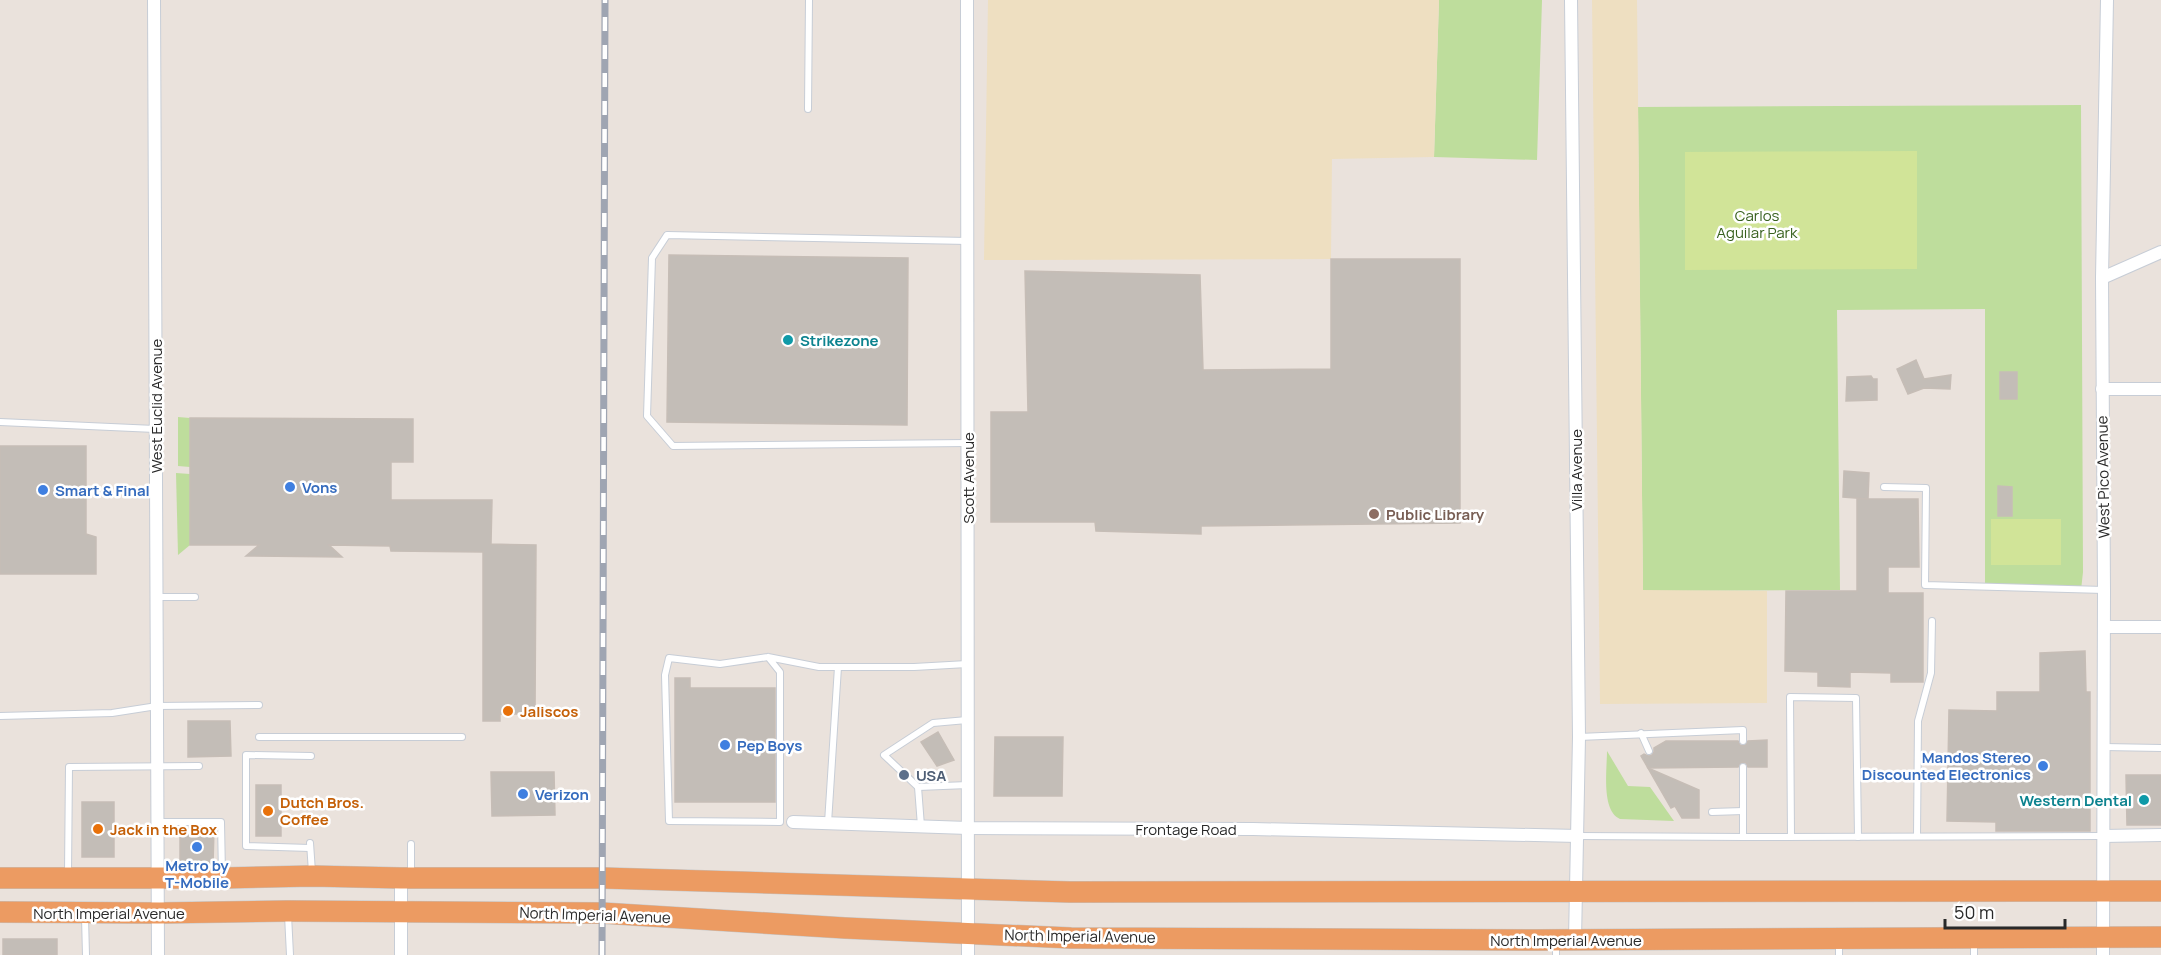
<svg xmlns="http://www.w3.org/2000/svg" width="2161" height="955" font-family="Manrope,sans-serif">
	<rect width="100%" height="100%" fill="#eae2dc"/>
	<g fill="#bedd9c">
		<polygon points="1439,0 1542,0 1537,160 1434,157"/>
		<polygon points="2081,105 2083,572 2081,590 1985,590 1985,309 1837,310 1840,590 1643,591 1638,107"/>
		<polygon points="178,417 190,418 190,467 178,466"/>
		<polygon points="176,473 190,474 190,545 178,555"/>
		<path d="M 1607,751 L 1628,786 L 1650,787 L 1674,821 L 1620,819 C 1601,811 1607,769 1607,751 Z"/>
	</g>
	<g fill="#eedfc1">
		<polygon points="988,0 1439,0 1434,157 1332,159 1331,259 984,260"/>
		<polygon points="1592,0 1637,0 1643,590 1767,591 1767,703 1600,704"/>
	</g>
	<g fill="#d1e498">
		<polygon points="1917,151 1917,269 1685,270 1685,152"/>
		<rect x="1991" y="519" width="70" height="46"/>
	</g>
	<g fill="#c3bdb7" stroke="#c6bdb6" stroke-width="1.5">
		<polygon points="669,255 908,258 907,425 667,422"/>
		<polygon points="1331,259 1460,259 1460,523 1201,526 1201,534 1096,531 1095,522 991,522 991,412 1028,412 1025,271 1200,275 1203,370 1331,369"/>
		<polygon points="1916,360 1924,379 1951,375 1950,389 1924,388 1908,394 1897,369"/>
		<rect x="2000" y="372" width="17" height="27"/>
		<polygon points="1871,376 1873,379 1877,379 1877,400 1846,401 1847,377"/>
		<polygon points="190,418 413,419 413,462 391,462 391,500 492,500 491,544 536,545 535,714 500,714 500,721 483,721 483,552 391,551 390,546 329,545 342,557 246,556 259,545 190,545"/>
		<polygon points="0,446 86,446 86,534 96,537 96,574 0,574"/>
		<polygon points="1844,471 1869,473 1868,499 1843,497"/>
		<polygon points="1998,486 2012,487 2012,516 1998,516"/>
		<polygon points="1857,499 1918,499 1919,567 1888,567 1888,593 1923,593 1923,682 1891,682 1891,673 1850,672 1850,687 1818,686 1818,672 1785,671 1786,591 1857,591"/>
		<polygon points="2085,651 2086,692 2090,692 2090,831 1996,831 1996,822 1947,821 1949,710 1997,711 1997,692 2040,692 2040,653"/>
		<polygon points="675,678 690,678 690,688 775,688 775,802 675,802"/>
		<polygon points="188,721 230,721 231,756 188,757"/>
		<polygon points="938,732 954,760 937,766 921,742"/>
		<polygon points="995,737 1063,737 1062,796 994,796"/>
		<polygon points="1767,740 1767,767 1748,767 1746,763 1742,762 1738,767 1648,768 1641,756 1644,754 1648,756 1652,755 1654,752 1654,748 1666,741 1738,741 1740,745 1744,746 1748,741"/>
		<polygon points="1648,768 1699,790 1699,818 1682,818 1675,806 1671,808"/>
		<polygon points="491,772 554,772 555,815 492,816"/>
		<polygon points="2126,775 2161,775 2161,825 2127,825"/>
		<rect x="256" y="785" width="25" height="51"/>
		<rect x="82" y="802" width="32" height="55"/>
		<polygon points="180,829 214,829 213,864 180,864"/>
		<rect x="3" y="939" width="54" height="16"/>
	</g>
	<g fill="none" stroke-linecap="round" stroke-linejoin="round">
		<defs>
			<g id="service">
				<polyline points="808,109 809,0"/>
				<polyline points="0,422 155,429"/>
				<polyline points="967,443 673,446 647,416 652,258 667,235 968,241"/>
				<polyline points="1884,487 1926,488 1925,585 2104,590"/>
				<polyline points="157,597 195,597"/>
				<polyline points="768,657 780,672 780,822 669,821 665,675 669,658 720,664 768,657 819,667 914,667 967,664"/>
				<polyline points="0,716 112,713 157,706 259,705"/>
				<polyline points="967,720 933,723 884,755 918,787 968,785"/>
				<polyline points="1641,733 1649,751"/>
				<polyline points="259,737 462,737"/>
				<polyline points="1579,737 1743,730 1743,741"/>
				<polyline points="2104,747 2161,748"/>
				<polyline points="918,787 921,826"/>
				<polyline points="1712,812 1743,811"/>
				<polyline points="158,822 221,822 222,875"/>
				<polyline points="828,823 838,667"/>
				<polyline points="1578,836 1743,837 2103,836"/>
				<polyline points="1917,836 1918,721 1931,673 1932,621"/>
				<polyline points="1743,837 1743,767"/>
				<polyline points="1791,837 1790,697 1856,698 1858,837"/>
				<polyline points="310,843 312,872"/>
				<polyline points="310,848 246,846 246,755 311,756"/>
				<polyline points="68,873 69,767 199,766"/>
				<polyline points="411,873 411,844"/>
				<polyline points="288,915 290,955"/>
				<polyline points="85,917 86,955"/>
				<polyline points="1839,943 1839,955"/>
				<polyline points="1556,955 1556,943"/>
				<polyline points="1974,955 1974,942"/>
			</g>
			<g id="minor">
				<polyline points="154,0 158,955"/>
				<polyline points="967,0 968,955"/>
				<polyline points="1571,0 1579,737 1575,940"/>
				<polyline points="2102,278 2161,252"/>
				<polyline points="2102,389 2161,389"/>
				<polyline points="2104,627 2161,627"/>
				<polyline points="793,822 968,828 1253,829 1578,836"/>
				<polyline points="2103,836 2161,835"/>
				<polyline points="401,878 401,955"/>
				<polyline points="2103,955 2104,590 2102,278 2107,0"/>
			</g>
			<g id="trunk">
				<polyline points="0,878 222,878 312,876 401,878 603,878 1070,892 2161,891"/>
				<polyline points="0,912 159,913 288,911 602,913 845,928 1071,938 1537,940 2161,937"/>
			</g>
		</defs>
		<use href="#service" stroke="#c7cdd6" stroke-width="8"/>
		<use href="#minor" stroke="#c7cdd6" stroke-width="14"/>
		<use href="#trunk" stroke="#c3c3c3" stroke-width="22"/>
		<use href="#service" stroke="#fff" stroke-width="6"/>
		<use href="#minor" stroke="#fff" stroke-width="12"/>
		<use href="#trunk" stroke="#ec9b62" stroke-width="21"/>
		<defs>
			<polyline id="rail" points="602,955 605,0"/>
		</defs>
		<use href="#rail" stroke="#9fa5b2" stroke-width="7"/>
		<use href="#rail" stroke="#fff" stroke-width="4.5" stroke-dasharray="14" stroke-linecap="butt"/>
	</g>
	<g fill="#0f9aa8" stroke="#fff" stroke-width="2">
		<circle cx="788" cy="340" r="6"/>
		<circle cx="2144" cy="800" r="6"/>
	</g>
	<g fill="#3f7fe0" stroke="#fff" stroke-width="2">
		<circle cx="290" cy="487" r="6"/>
		<circle cx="43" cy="490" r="6"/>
		<circle cx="725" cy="745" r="6"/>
		<circle cx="2043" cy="766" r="6"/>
		<circle cx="523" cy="794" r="6"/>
		<circle cx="197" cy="847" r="6"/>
	</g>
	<circle fill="#8d6e63" stroke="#fff" stroke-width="2" cx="1374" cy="514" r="6"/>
	<g fill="#e8710a" stroke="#fff" stroke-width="2">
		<circle cx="508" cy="711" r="6"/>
		<circle cx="268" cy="811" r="6"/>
		<circle cx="98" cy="829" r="6"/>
	</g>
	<circle fill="#5c6f8a" stroke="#fff" stroke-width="2" cx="904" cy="775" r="6"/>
	<g text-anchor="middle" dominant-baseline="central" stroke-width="5" stroke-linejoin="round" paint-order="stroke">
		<g font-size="15" fill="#38611f" stroke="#fff">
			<text x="1757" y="215">Carlos<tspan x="1757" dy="17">Aguilar Park</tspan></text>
		</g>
		<g font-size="15" font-weight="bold" fill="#0d838f" stroke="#fff" text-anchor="start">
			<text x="800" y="340">Strikezone</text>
			<text x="2132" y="800" text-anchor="end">Western Dental</text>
		</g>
		<g font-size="15" fill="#292929" stroke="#fff">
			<text transform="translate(156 406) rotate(-90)">West Euclid Avenue</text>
			<text transform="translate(1576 470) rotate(-90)">Villa Avenue</text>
			<text transform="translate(2103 477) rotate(-91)">West Pico Avenue</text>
			<text transform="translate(968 478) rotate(-90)">Scott Avenue</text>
			<text x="1186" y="829">Frontage Road</text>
			<text x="109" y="913">North Imperial Avenue</text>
			<text transform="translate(595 915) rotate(2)">North Imperial Avenue</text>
			<text transform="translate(1080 936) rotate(1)">North Imperial Avenue</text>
			<text x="1566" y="940">North Imperial Avenue</text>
		</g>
		<g font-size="15" font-weight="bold" fill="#366cbe" stroke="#fff" text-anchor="start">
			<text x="302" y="487">Vons</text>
			<text x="55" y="490">Smart &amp; Final</text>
			<text x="737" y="745">Pep Boys</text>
			<text x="2031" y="757" text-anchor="end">Mandos Stereo<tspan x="2031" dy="17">Discounted Electronics</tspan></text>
			<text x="535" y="794">Verizon</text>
			<text x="197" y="865" text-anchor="middle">Metro by<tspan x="197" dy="17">T-Mobile</tspan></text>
		</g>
		<g font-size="15" font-weight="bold" fill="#785e54" stroke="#fff" text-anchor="start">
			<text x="1386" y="514">Public Library</text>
		</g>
		<g font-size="15" font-weight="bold" fill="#c56008" stroke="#fff" text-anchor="start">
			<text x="520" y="711">Jaliscos</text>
			<text x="280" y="802">Dutch Bros.<tspan x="280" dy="17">Coffee</tspan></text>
			<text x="110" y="829">Jack in the Box</text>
		</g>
		<g font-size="15" font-weight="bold" fill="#4e5e75" stroke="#fff" text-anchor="start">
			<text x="916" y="775">USA</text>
		</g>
	</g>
	<path d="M1945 919v9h120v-9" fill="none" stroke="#292929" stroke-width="3"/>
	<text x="1954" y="919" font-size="18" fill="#292929" stroke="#ffffff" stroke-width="4.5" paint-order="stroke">50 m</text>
</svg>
